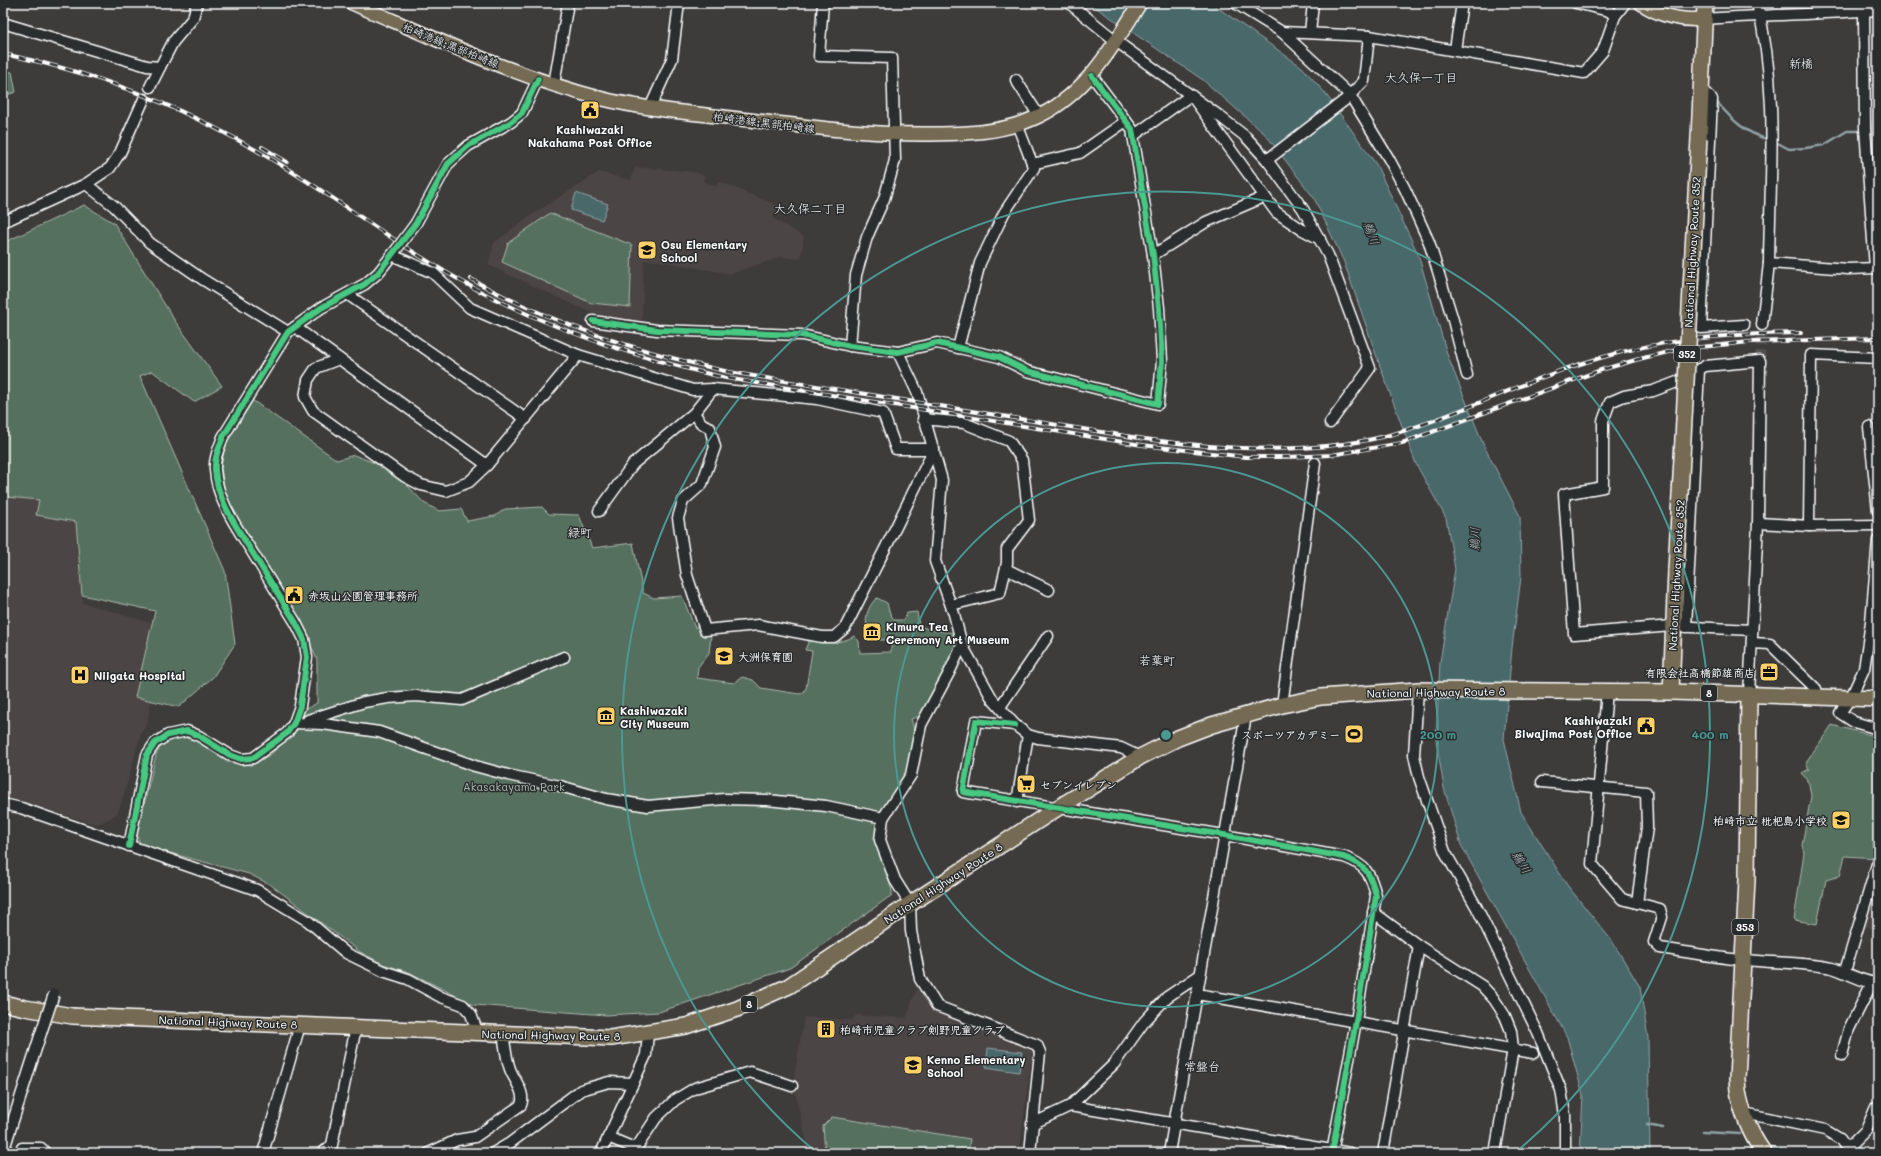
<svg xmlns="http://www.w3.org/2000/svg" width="1881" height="1156" font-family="Mali,'Klee One',sans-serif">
	<rect width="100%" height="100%" fill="#3e3b3b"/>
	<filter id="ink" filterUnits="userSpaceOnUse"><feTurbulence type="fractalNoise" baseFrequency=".025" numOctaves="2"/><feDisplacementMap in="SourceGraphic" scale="8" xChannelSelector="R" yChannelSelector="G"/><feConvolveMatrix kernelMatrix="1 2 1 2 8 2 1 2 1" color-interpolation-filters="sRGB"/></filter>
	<g filter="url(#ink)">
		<g fill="#4c4544">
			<polygon points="635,167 695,172 705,176 703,181 716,186 718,181 779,206 773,218 804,237 801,259 781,257 730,274 659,261 644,260 642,320 619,320 592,313 488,265 494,243 528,217 599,172 631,180"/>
			<polygon points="7,497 39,500 36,515 76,522 83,603 165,627 147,724 141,733 123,798 117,814 99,824 91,823 3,796 3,524"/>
			<polygon points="1878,868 1878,978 1872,980 1878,930 1861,926"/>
			<polygon points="917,988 931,1006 943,1014 1033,1047 1019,1153 809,1153 793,1083 804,1017 852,1020 856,1015 906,1018"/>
		</g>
		<g fill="#56705e" stroke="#aab8ae">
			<polygon points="3,71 12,72 16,92 3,96"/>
			<polygon points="84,205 114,223 175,321 222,386 194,402 152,371 140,376 225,571 235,644 213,677 179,707 135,697 155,611 82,595 76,522 36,515 39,500 7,497 3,503 3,243"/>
			<polygon points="550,213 632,245 630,307 591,303 502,262 508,243"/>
			<path d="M 252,400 L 337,460 L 354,455 L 380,465 L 406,484 L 424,503 L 439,511 L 461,509 L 467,521 L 495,516 L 505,509 L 542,507 L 549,514 L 579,515 L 592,548 L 633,543 L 643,593 L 654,598 L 682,596 L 695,628 L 697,626 L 711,636 L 709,653 L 698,667 L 697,678 L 734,683 L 742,677 L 753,680 L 761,688 L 799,694 L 803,693 L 806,688 L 812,651 L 805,650 L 809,640 C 826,639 838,646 854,636 L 859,641 L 860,653 L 891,652 L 891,640 L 880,640 L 880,625 L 867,625 C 864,617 870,603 877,598 L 887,603 L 889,611 L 894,620 L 904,620 L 907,613 L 917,612 L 919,625 C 934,633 938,630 954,633 L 955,648 L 953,664 L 920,716 L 911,719 C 920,738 906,780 895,799 C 892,804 884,804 881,810 L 877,841 L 892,891 L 892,895 L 790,968 L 659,1012 L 606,1015 L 474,1005 L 411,973 L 383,964 L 360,952 L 271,885 L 249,874 L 140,845 L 137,834 L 156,755 L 159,749 L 168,740 L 180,737 L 196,739 L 227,762 L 252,765 L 270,755 L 300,727 L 304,710 L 317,703 L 317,660 L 300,618 L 273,583 L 236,518 L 225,492 L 221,468 L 224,448 L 233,427 Z"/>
			<polygon points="1832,725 1878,737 1878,858 1845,856 1840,876 1826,880 1817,924 1794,920 1804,853 1802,845 1811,796 1809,784 1802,773 1809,769 1806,762"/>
			<polygon points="832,1117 970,1139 968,1153 825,1153 823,1126"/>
		</g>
		<g fill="#4a686b" stroke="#92a4a6">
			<polygon points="1089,3 1211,3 1302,67 1325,93 1376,164 1418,254 1448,357 1484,446 1520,516 1521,577 1512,648 1504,739 1521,812 1567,885 1612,941 1640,987 1648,1038 1650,1153 1580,1153 1583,1095 1567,1037 1461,845 1444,788 1436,740 1440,662 1455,569 1446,518 1416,464 1380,366 1344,262 1314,198 1266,135 1203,80"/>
			<polygon points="576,193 608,204 602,220 571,210"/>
			<polygon points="988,1048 1022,1052 1019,1072 986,1067"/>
		</g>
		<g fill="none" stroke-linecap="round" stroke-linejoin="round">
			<g stroke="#92a4a6" stroke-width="2.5">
				<path d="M 1716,101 C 1732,120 1745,133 1769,140"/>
				<polyline points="1870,120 1878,224"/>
				<polyline points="1774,141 1789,149 1806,148 1824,145 1847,131 1861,131"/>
				<polyline points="1647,1125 1663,1128"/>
				<polyline points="1703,1132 1740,1134"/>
				<polyline points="1772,1148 1787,1153"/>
			</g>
			<polyline stroke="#514f4f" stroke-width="10" stroke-dasharray="10 5" stroke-linecap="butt" points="1760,361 1762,325"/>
			<defs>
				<g id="minor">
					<polyline points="823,3 819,56 892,58 895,160 884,199 867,237 856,275 850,346"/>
					<polyline points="1069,3 1116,41 1218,115 1246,137 1267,160 1303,209 1328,255 1370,368 1330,423"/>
					<polyline points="1235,3 1282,32 1369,36 1584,73 1603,51 1615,16 1625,3"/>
					<polyline points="1576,3 1609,11 1615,16"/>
					<path d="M 1757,3 C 1779,92 1770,173 1769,263 L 1848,269 L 1878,268"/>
					<polyline points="1864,11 1865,128 1875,268"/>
					<path d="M 1704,19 C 1762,15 1820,14 1878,10"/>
					<polyline points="3,23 147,66 160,67 173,42 193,18 197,3"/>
					<polyline points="1282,32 1350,95 1389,159 1405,189 1429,242 1453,320 1467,375"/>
					<polyline points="1310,33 1313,3"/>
					<polyline points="1455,50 1462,3"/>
					<polyline points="1016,80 1039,116"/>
					<polyline points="554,84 568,3"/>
					<polyline points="150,87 160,67"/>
					<polyline points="1701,89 1712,99 1701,328 1744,325"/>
					<polyline points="650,108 672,59 679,3"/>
					<polyline points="1133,136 1191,95 1276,212 1301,229 1320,239"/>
					<polyline points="1267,160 1345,100 1364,81 1369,36"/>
					<polyline points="1032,164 1080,153 1126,121"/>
					<polyline points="86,184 110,168 120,153 144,99"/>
					<polyline points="3,222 86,184 114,206 150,243 202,279 288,332"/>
					<polyline points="416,223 448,164 468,146 511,122 522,113 538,79"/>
					<polyline points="392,255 433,273 470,308 578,355"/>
					<polyline points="1153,255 1206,222 1264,197"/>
					<polyline points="347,294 526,419"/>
					<polyline points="593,321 657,330 802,335 850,346 898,352 937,343 999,357 1027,371 1158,404 1162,361 1159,308 1153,255 1132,129 1092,76"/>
					<polyline points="1762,325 1769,263"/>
					<polyline points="295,327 487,465"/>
					<polyline points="958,348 980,263 1004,213 1034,168 1017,124"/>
					<polyline points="898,352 917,392 942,480 935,561 954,614 962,645 993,700 1015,725 1028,735 1038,738 1121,748 1140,757"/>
					<polyline points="339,359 316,368 308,380 305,397 313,411 404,476 421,485 446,491 469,482 487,465 578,355 693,390 713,389 817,399 883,413 896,449 934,449"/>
					<polyline points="694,413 701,423 710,428 715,447 702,484 683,501 678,518 687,575 705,630 758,625 822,637 834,637 845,628 897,525 934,449"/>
					<polyline points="923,419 964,423 1009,441 1022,460 1029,520 1007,549 1007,563 1000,593 951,605"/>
					<polyline points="1869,427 1878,511"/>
					<polyline points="599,511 633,464 694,413 713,389"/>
					<polyline points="1758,523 1809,526 1878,525"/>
					<polyline points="1809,526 1811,355 1878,358"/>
					<polyline points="1878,540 1871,622 1864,669 1851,697 1840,713 1854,722 1878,729"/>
					<polyline points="1006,569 1049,590"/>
					<polyline points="1686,627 1699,369"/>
					<polyline points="1752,643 1770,644 1816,689 1818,696"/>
					<polyline points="962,645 949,673 921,725 911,775 883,818 880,840 895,880 910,904 911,931 920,979 937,1006 1037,1045 1040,1052 1030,1153"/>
					<polyline points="1418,690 1414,755 1419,777 1445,852 1477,908 1538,1033 1561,1090 1565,1115 1565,1153"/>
					<path d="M 1607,691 L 1592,864 L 1622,899 L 1660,909 L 1662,917 L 1654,942 L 1660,948 C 1688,952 1716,958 1745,960 C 1774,963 1804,962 1832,968 C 1845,971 1866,985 1878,982"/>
					<polyline points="1749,694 1758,523 1760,361 1705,366 1677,382 1653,391 1624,396 1610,402 1603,421 1603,487 1564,494 1574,634 1672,626 1752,630"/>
					<polyline points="1282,705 1315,463"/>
					<polyline points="1000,707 1048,636"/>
					<polyline points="308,720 364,702 388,698 416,696 462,700 564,657"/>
					<polyline points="294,723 323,724 379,732 475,766 508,775 560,786 606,799 648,806 724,799 767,800 826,806 883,818"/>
					<path d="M 1015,725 L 976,721 L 963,792 L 1224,835 L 1344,857 C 1366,865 1371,874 1376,896 L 1356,1021 L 1332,1153"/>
					<polyline points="1542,782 1646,792 1647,827 1637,903"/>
					<polyline points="1017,802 1028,735"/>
					<polyline points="3,804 21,808 257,890 308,921 346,953 383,971 408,979 441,997 463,1005 471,1014 478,1034"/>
					<path d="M 129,846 L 147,755 L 155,743 L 168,735 L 187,731 L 199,736 L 230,755 L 241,759 L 253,758 L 287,733 L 294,723 L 300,706 L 307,657 L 304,639 L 296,623 C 282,600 268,578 254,555 C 238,529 217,501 215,470 C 214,458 219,448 223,437 L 288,332 L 321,308 L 365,284 L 378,273 L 396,250"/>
					<polyline points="1373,912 1419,946 1482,986 1494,999 1505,1016 1511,1031 1513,1049 1495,1153"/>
					<polyline points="1845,971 1877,864"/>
					<polyline points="1197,994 1533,1053"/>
					<polyline points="1842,1055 1849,1029 1872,983"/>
					<polyline points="1070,1106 1350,1153"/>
					<polyline points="1744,1113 1825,1130 1840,1139 1850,1153"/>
					<polyline points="1032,1124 1070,1106 1114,1064 1144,1022 1167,997 1200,975"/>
					<polyline points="608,1137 632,1147 637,1147 656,1118 675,1100 695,1088 750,1072 792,1086"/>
					<polyline points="1848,1148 1866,1130 1876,1107 1878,1107"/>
					<polyline points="3,1152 41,1033"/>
					<polyline points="19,1153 22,1148 41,1148 46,1153"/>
					<polyline points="263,1153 300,1025"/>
					<polyline points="322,1153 332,1145 356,1027"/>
					<path d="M 429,1153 L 457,1140 L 475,1137 L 521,1105 C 526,1093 514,1080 510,1069 C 506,1058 505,1045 503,1034"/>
					<polyline points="493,1153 510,1143 581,1090 609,1082 633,1083"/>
					<polyline points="601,1153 646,1055 648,1033"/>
					<polyline points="1169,1153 1246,715"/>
					<polyline points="1383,1153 1419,946"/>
				</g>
				<g id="major">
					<path d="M 352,3 C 434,38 516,77 603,99 C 648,110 695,113 740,119 C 801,126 861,134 922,134 C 963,134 1003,134 1041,115 C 1088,91 1113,46 1140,3"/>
					<path d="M 1641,3 C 1659,16 1682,21 1704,19"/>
				</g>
				<g id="highway">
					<polyline points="1699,138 1705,3"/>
					<polyline points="1671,692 1676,570"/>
					<path d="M 1749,694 L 1747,880 L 1737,1079 C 1738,1105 1749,1133 1764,1153"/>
					<polyline points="3,1003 25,1008 72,1016 611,1038 686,1026 737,1009 789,986 910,904 1056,809 1140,757 1178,738 1212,725 1282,705 1321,697 1418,690 1671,692 1878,699"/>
				</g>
			</defs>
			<use href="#minor" stroke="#fff" stroke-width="13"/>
			<use href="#major" stroke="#fff" stroke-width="16"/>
			<use href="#highway" stroke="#fff" stroke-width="18"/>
			<use href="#minor" stroke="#2a2d2e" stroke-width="10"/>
			<use href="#major" stroke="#746b52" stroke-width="13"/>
			<use href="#highway" stroke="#746b52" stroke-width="15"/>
			<defs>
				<g id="rail">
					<path d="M 3,54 C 110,75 202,115 294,173 C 361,215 424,264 495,299 C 570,336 644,359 726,378 L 1142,445 L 1246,457 L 1287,457 L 1331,455 L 1402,443 L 1601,370 L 1639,359 L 1681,349 L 1750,342 L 1878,338"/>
					<polyline points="262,147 287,162"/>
					<path d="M 471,279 C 553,325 638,351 729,372 L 1145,439 C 1226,450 1321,456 1400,432 C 1468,411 1532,377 1600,358 C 1666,338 1732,334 1801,333"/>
				</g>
			</defs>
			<use href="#rail" stroke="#fff" stroke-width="4"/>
			<use href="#rail" stroke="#2a2d2e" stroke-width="2.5" stroke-dasharray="8" stroke-linecap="butt"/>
			<defs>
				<g id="minor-bridge">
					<polyline points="396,250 416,223"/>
					<polyline points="41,1033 54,994"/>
				</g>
				<polyline id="highway-bridge" points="1676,570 1699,138"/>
			</defs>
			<use href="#minor-bridge" stroke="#fff" stroke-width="13" stroke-linecap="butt"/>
			<use href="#highway-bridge" stroke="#fff" stroke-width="18" stroke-linecap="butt"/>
			<use href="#minor-bridge" stroke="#2a2d2e" stroke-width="10"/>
			<use href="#highway-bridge" stroke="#746b52" stroke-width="15"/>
			<defs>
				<g id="cycleway">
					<polyline points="593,321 657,330 802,335 850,346 898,352 937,343 999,357 1027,371 1158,404 1162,361 1159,308 1153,255 1132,129 1092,76"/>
					<path d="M 1015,725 L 976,721 L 963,792 L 1224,835 L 1344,857 C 1366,865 1371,874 1376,896 L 1356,1021 L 1332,1153"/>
					<path d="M 129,846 L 147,755 L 155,743 L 168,735 L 187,731 L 199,736 L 230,755 L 241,759 L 253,758 L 287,733 L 294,723 L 300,706 L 307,657 L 304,639 L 296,623 C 282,600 268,578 254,555 C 238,529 217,501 215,470 C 214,458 219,448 223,437 L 288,332 L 321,308 L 365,284 L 378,273 L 416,223 L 448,164 L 468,146 L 511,122 L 522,113 L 538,79"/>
				</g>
			</defs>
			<use href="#cycleway" stroke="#2a2d2e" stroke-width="8"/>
			<use href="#cycleway" stroke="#46c982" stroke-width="6"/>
		</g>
	</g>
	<g fill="none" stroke="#4b9892" stroke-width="2">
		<circle cx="1166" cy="735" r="272"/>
		<path d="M816 1152A544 544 0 1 1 1516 1152"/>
	</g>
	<defs>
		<symbol id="civic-square" viewBox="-11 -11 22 22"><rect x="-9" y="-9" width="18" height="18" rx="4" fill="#ffd166" stroke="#2a2d2e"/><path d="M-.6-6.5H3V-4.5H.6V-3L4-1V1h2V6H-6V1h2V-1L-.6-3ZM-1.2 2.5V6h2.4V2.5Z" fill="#111"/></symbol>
		<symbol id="school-square" viewBox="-11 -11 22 22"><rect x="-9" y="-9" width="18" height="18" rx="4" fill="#ffd166" stroke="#2a2d2e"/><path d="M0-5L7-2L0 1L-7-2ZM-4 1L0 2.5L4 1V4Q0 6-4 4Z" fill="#111"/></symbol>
		<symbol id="museum-square" viewBox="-11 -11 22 22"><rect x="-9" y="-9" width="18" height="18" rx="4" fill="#ffd166" stroke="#2a2d2e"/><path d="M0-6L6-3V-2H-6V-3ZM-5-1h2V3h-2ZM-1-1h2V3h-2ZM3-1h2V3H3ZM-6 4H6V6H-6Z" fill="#111"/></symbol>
		<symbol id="office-square" viewBox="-11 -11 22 22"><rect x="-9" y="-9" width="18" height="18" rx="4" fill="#ffd166" stroke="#2a2d2e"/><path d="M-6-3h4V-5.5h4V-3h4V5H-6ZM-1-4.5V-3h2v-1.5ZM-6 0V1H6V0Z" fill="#111"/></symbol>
		<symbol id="hospital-square" viewBox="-11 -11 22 22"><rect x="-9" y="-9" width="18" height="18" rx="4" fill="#ffd166" stroke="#2a2d2e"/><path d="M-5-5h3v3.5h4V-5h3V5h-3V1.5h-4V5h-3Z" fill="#111"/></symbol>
		<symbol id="stadium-square" viewBox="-11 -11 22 22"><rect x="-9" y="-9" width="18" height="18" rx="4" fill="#ffd166" stroke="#2a2d2e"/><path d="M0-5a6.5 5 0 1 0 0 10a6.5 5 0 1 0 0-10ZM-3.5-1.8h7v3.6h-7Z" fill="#111"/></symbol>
		<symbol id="supermarket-square" viewBox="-11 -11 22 22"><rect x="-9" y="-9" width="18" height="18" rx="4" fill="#ffd166" stroke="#2a2d2e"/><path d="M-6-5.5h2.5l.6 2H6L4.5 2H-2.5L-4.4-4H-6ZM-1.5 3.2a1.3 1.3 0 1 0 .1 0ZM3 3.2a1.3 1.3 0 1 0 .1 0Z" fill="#111"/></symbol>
		<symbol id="building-square" viewBox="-11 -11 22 22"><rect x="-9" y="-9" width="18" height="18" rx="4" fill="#ffd166" stroke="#2a2d2e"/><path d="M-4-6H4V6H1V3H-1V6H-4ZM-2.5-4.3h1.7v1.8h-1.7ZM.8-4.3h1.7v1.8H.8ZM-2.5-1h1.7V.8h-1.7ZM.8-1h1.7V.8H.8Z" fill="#111"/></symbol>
	</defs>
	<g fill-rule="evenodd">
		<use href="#civic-square" x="579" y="99" width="22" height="22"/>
		<use href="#school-square" x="636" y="239" width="22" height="22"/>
		<use href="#civic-square" x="283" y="584" width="22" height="22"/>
		<use href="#museum-square" x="861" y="621" width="22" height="22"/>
		<use href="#school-square" x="713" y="645" width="22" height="22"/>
		<use href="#office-square" x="1758" y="661" width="22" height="22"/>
		<use href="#hospital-square" x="69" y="664" width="22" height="22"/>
		<use href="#museum-square" x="595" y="705" width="22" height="22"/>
		<use href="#civic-square" x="1635" y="715" width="22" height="22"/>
		<use href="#stadium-square" x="1343" y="723" width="22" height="22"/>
		<use href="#supermarket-square" x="1015" y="773" width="22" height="22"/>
		<use href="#school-square" x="1830" y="809" width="22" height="22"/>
		<use href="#building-square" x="815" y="1018" width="22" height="22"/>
		<use href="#school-square" x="902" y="1054" width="22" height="22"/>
	</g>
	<g text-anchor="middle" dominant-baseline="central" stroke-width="3" stroke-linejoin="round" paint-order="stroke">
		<g fill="#2a2d2e" stroke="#bfc0c0" stroke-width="1">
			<rect x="1674" y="346" width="26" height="16" rx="3"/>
			<rect x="1701" y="685" width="16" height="16" rx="3"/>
			<rect x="1732" y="919" width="26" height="16" rx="3"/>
			<rect x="741" y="996" width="16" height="16" rx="3"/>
		</g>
		<g font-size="10" font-weight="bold" fill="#fff">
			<text x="1687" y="354">352</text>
			<text x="1709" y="693">8</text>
			<text x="1745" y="927">353</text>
			<text x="749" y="1004">8</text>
		</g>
		<g font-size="11" fill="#fff" stroke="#2a2d2e">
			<text transform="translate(451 45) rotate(22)">柏崎港線;黒部柏崎線</text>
			<text transform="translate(764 122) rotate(7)">柏崎港線;黒部柏崎線</text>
			<text transform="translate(1692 252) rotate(-87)">National Highway Route 352</text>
			<text transform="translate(1676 575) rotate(-87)">National Highway Route 352</text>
			<text transform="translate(1436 692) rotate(-1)">National Highway Route 8</text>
			<text transform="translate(943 883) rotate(-33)">National Highway Route 8</text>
			<text transform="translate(228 1022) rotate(2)">National Highway Route 8</text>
			<text transform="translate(551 1035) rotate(1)">National Highway Route 8</text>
		</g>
		<g font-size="11" font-weight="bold" fill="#fff" stroke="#2a2d2e" text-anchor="start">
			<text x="590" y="129" text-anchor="middle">Kashiwazaki<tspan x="590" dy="13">Nakahama Post Office</tspan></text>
			<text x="661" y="244">Osu Elementary<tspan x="661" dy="13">School</tspan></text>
			<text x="308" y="595">赤坂山公園管理事務所</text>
			<text x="886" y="626">Kimura Tea<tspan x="886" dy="13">Ceremony Art Museum</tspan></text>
			<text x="738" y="656">大洲保育園</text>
			<text x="1755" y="672" text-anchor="end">有限会社高橋節雄商店</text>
			<text x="94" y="675">Niigata Hospital</text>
			<text x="620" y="710">Kashiwazaki<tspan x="620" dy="13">City Museum</tspan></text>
			<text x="1632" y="720" text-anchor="end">Kashiwazaki<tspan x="1632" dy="13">Biwajima Post Office</tspan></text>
			<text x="1340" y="734" text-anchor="end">スポーツアカデミー</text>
			<text x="1040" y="784">セブンイレブン</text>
			<text x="1827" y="820" text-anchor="end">柏崎市立 枇杷島小学校</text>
			<text x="840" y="1029">柏崎市児童クラブ剣野児童クラブ</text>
			<text x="927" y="1059">Kenno Elementary<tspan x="927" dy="13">School</tspan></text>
		</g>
		<g font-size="11" fill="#aab8ae" stroke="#2a2d2e">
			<text x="514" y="786">Akasakayama Park</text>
		</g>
		<g font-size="12" fill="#fff" stroke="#2a2d2e">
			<text x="1801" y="63">新橋</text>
			<text x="1421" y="77">大久保一丁目</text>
			<text x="810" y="208">大久保二丁目</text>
			<text x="580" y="532">緑町</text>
			<text x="1157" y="660">若葉町</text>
			<text x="1202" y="1066">常盤台</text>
		</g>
		<g font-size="12" font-style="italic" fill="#aebbbc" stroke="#2a2d2e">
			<text transform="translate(1372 233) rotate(70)">鵜川</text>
			<text transform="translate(1474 539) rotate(-90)">鵜川</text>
			<text transform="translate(1522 862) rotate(58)">鵜川</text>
		</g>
	</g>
	<circle cx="1166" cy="735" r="6" fill="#4b9892" stroke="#2a2d2e" stroke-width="2"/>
	<g font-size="12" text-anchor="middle" font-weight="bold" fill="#4b9892" stroke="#2a2d2e" stroke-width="3" stroke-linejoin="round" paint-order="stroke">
		<text x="1438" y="739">200 m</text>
		<text x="1710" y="739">400 m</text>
	</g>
	<rect width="1881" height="1156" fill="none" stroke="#2a2d2e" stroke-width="16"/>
	<rect x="8" y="8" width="1865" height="1140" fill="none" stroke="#fff" stroke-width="1.5" filter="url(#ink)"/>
</svg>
